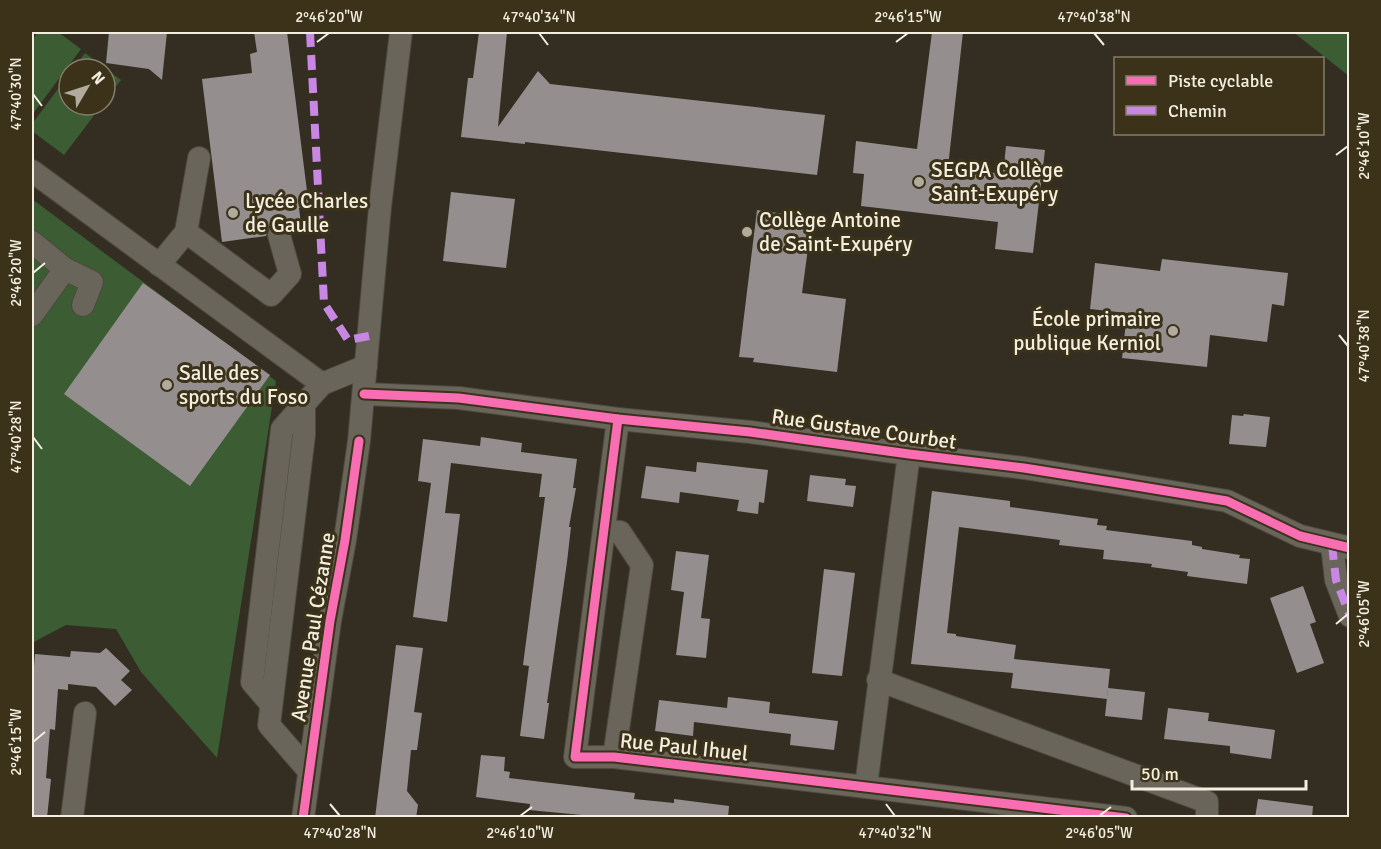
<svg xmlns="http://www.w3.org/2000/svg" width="1381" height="849" font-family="Signika,sans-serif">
	<rect width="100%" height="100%" fill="#332e21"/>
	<g fill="#3c5c34">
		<polygon points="38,32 58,32 81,49 32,115 32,41"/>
		<polygon points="1293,32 1349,32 1349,76"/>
		<polygon points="85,53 121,80 105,100 105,69 73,69"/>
		<polygon points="69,74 69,105 102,105 64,155 32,131 32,124"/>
		<polygon points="32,199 276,381 217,758 141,672 116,629 66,625 32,643"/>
	</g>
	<g fill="#948f8e">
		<polygon points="109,32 167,32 162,80 149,69 106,63"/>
		<polygon points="254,32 287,32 309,207 299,208 302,232 292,233 288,225 283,222 276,222 269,226 266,236 222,242 202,79 252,73 250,54 257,52"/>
		<polygon points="479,32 507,32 498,127 538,71 550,84 825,115 817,175 525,142 525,144 461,137 468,78 473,78"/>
		<polygon points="932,32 963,32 948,167 1003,174 1006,146 1045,150 1033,253 995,249 998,222 861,206 864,174 853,173 856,141 917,149"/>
		<polygon points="451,192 515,199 506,268 443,261"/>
		<polygon points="757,210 812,218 802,293 846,299 837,372 753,362 754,358 739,357"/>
		<polygon points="1162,259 1288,273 1284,306 1272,304 1267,342 1210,335 1207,367 1122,358 1127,313 1090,309 1095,263 1160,271"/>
		<polygon points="143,283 270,375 190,486 64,394"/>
		<polygon points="1244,414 1270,417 1266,447 1229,444 1232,415 1243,416"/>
		<polygon points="481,437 522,443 521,452 577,459 573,488 576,488 569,527 571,527 567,562 547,703 549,703 544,739 520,736 529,666 523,665 545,497 539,497 542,474 451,463 445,513 460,514 447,622 413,617 431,483 418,481 423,439 480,446"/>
		<polygon points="697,462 768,470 764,503 759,502 758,514 737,511 739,500 680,492 679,503 641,498 646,466 696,472"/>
		<polygon points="810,475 846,479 845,485 856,486 853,507 807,501"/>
		<polygon points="932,491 1010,501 1010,507 1098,519 1097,525 1107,526 1106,530 1192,541 1192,545 1202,547 1202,549 1240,555 1239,558 1250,559 1247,584 1187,576 1188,572 1151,567 1152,564 1103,559 1104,550 1059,545 1060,540 959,527 947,633 956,634 956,636 1016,645 1014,659 1110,669 1107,699 1011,688 1013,673 911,664"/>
		<polygon points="676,551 709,555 701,618 710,619 706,658 676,655 684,592 671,590"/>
		<polygon points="824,569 855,573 842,676 812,673"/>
		<polygon points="1303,586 1316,622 1310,624 1324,663 1297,673 1270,598"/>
		<polygon points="396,645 423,648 414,712 422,713 417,750 411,750 407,791 418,805 416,818 375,818"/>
		<polygon points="106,648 130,671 121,680 132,690 115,706 96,687 68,684 68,690 58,689 55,730 50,729 46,778 51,779 47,818 32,818 32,691 35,654 70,657 71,651 100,653"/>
		<polygon points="1108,688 1145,692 1142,720 1105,716"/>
		<polygon points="728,697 770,702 769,713 838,721 834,750 790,745 791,734 694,722 693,736 655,731 659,700 727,708"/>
		<polygon points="1168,708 1209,713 1208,721 1275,730 1271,759 1230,753 1230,746 1164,739"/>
		<polygon points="481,755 505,757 504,771 510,772 509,778 635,793 634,799 674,803 674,799 729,806 728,818 592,818 592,816 529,810 530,804 476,797"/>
		<polygon points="1258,799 1313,806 1312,818 1255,818"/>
	</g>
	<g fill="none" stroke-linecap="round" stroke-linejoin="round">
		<defs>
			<g id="minor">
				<polyline points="32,171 322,384"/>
				<polyline points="186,232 271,295 290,274 279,235"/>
				<polyline points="32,242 65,269 32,315"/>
				<polyline points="159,265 186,232 199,158"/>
				<polyline points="65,269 92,282 83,305"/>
				<polyline points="364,394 459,398 618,419 750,432 909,454 1024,468 1118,483 1227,501 1300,536 1350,548"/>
				<polyline points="618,419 575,757 614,757 1126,818"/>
				<polyline points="604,531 620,532 642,565 614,757"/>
				<polyline points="1332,545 1336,580 1350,616"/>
				<polyline points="878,680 1207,802 1207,818"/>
				<polyline points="271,704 252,682 282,429 304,404"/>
				<polyline points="309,771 269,725 304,435 304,404 322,384 366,366"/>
				<polyline points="866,786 909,454"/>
				<polyline points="72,818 85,713"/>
				<polyline points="303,818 330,621 345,540 359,441 380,207 401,32"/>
			</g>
		</defs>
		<use href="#minor" stroke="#4d493d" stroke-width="24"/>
		<use href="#minor" stroke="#6a655b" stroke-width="22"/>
		<g stroke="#c787e3" stroke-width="8" stroke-dasharray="15 8" stroke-linecap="butt">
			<polyline points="310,32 324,303 348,340 369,336"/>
			<polyline points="1332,545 1336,580 1350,616"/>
		</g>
		<defs>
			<g id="cycleway">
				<polyline points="364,394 459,398 618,419 750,432 909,454 1024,468 1118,483 1227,501 1300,536 1350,548"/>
				<polyline points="618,419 575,757 614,757 1126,818"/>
				<polyline points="303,818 330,621 345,540 359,441"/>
			</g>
		</defs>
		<use href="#cycleway" stroke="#3b3219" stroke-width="13"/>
		<use href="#cycleway" stroke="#f96db3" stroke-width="9"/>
	</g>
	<path fill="none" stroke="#f3eedf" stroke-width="2" d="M 539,33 L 548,45M 1094,33 L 1104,45M 317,42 L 329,33M 896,42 L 908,33M 33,94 L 42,106M 1336,155 L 1348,146M 33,273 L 45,263M 1339,335 L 1348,346M 33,437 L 42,449M 1336,624 L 1348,614M 33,742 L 45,732M 330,804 L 340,816M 886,804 L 895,816M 520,816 L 532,807M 1099,816 L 1111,807"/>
	<g fill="#b0ab9c" stroke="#3b3219" stroke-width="2">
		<circle cx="919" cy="182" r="6"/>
		<circle cx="233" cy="213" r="6"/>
		<circle cx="747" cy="232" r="6"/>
		<circle cx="1173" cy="331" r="6"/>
		<circle cx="167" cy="385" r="6"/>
	</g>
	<g text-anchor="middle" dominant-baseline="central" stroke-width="6" stroke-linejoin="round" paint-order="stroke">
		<g font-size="21" fill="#f3eedf" stroke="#3b3219" text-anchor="start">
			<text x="931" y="170">SEGPA Collège<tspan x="931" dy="24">Saint-Exupéry</tspan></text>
			<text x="245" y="201">Lycée Charles<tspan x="245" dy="24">de Gaulle</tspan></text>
			<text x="759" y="220">Collège Antoine<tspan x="759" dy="24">de Saint-Exupéry</tspan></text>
			<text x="1161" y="319" text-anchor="end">École primaire<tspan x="1161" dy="24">publique Kerniol</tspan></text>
			<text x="179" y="373">Salle des<tspan x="179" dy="24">sports du Foso</tspan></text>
		</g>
		<g font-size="21" fill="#f3eedf" stroke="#3b3219">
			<text transform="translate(864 429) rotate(8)">Rue Gustave Courbet</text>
			<text transform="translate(313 627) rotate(-81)">Avenue Paul Cézanne</text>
			<text transform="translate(684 747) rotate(6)">Rue Paul Ihuel</text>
		</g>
	</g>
	<rect width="1381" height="849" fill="none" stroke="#3b3219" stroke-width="66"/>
	<rect x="1114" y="57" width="210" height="78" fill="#3b3219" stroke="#857d68" stroke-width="1.5"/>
	<rect x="1126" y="76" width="30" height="9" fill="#f96db3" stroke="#857d68" stroke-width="1.5"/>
	<text x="1168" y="87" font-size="18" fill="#f3eedf">Piste cyclable</text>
	<rect x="1126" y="106" width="30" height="9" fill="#c787e3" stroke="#857d68" stroke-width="1.5"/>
	<text x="1168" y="117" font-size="18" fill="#f3eedf">Chemin</text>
	<g transform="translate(87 87) rotate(51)"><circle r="28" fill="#3b3219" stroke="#857d68" stroke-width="1.5"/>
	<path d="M0-4.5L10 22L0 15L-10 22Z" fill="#b0ab9c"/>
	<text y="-9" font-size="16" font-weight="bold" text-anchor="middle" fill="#f3eedf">N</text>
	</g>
	<path d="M1132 780v9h174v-9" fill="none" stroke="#f3eedf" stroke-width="3"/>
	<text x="1141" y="780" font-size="18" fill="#f3eedf" stroke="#3b3219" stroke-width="4.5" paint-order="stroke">50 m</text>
	<rect x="33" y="33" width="1315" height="783" fill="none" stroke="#f3eedf" stroke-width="2"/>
	<g font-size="15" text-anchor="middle" fill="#f3eedf">
		<text x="329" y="22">2°46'20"W</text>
		<text x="539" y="22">47°40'34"N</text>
		<text x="908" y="22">2°46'15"W</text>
		<text x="1094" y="22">47°40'38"N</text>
		<text transform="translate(16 94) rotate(-90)" y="5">47°40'30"N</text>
		<text transform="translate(1364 146) rotate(-90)" y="5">2°46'10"W</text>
		<text transform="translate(16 273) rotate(-90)" y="5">2°46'20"W</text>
		<text transform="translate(1364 346) rotate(-90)" y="5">47°40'38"N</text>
		<text transform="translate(16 437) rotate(-90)" y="5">47°40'28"N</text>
		<text transform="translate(1364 614) rotate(-90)" y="5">2°46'05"W</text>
		<text transform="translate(16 742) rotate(-90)" y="5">2°46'15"W</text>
		<text x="340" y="838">47°40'28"N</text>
		<text x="520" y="838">2°46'10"W</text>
		<text x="895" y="838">47°40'32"N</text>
		<text x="1099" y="838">2°46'05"W</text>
	</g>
</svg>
